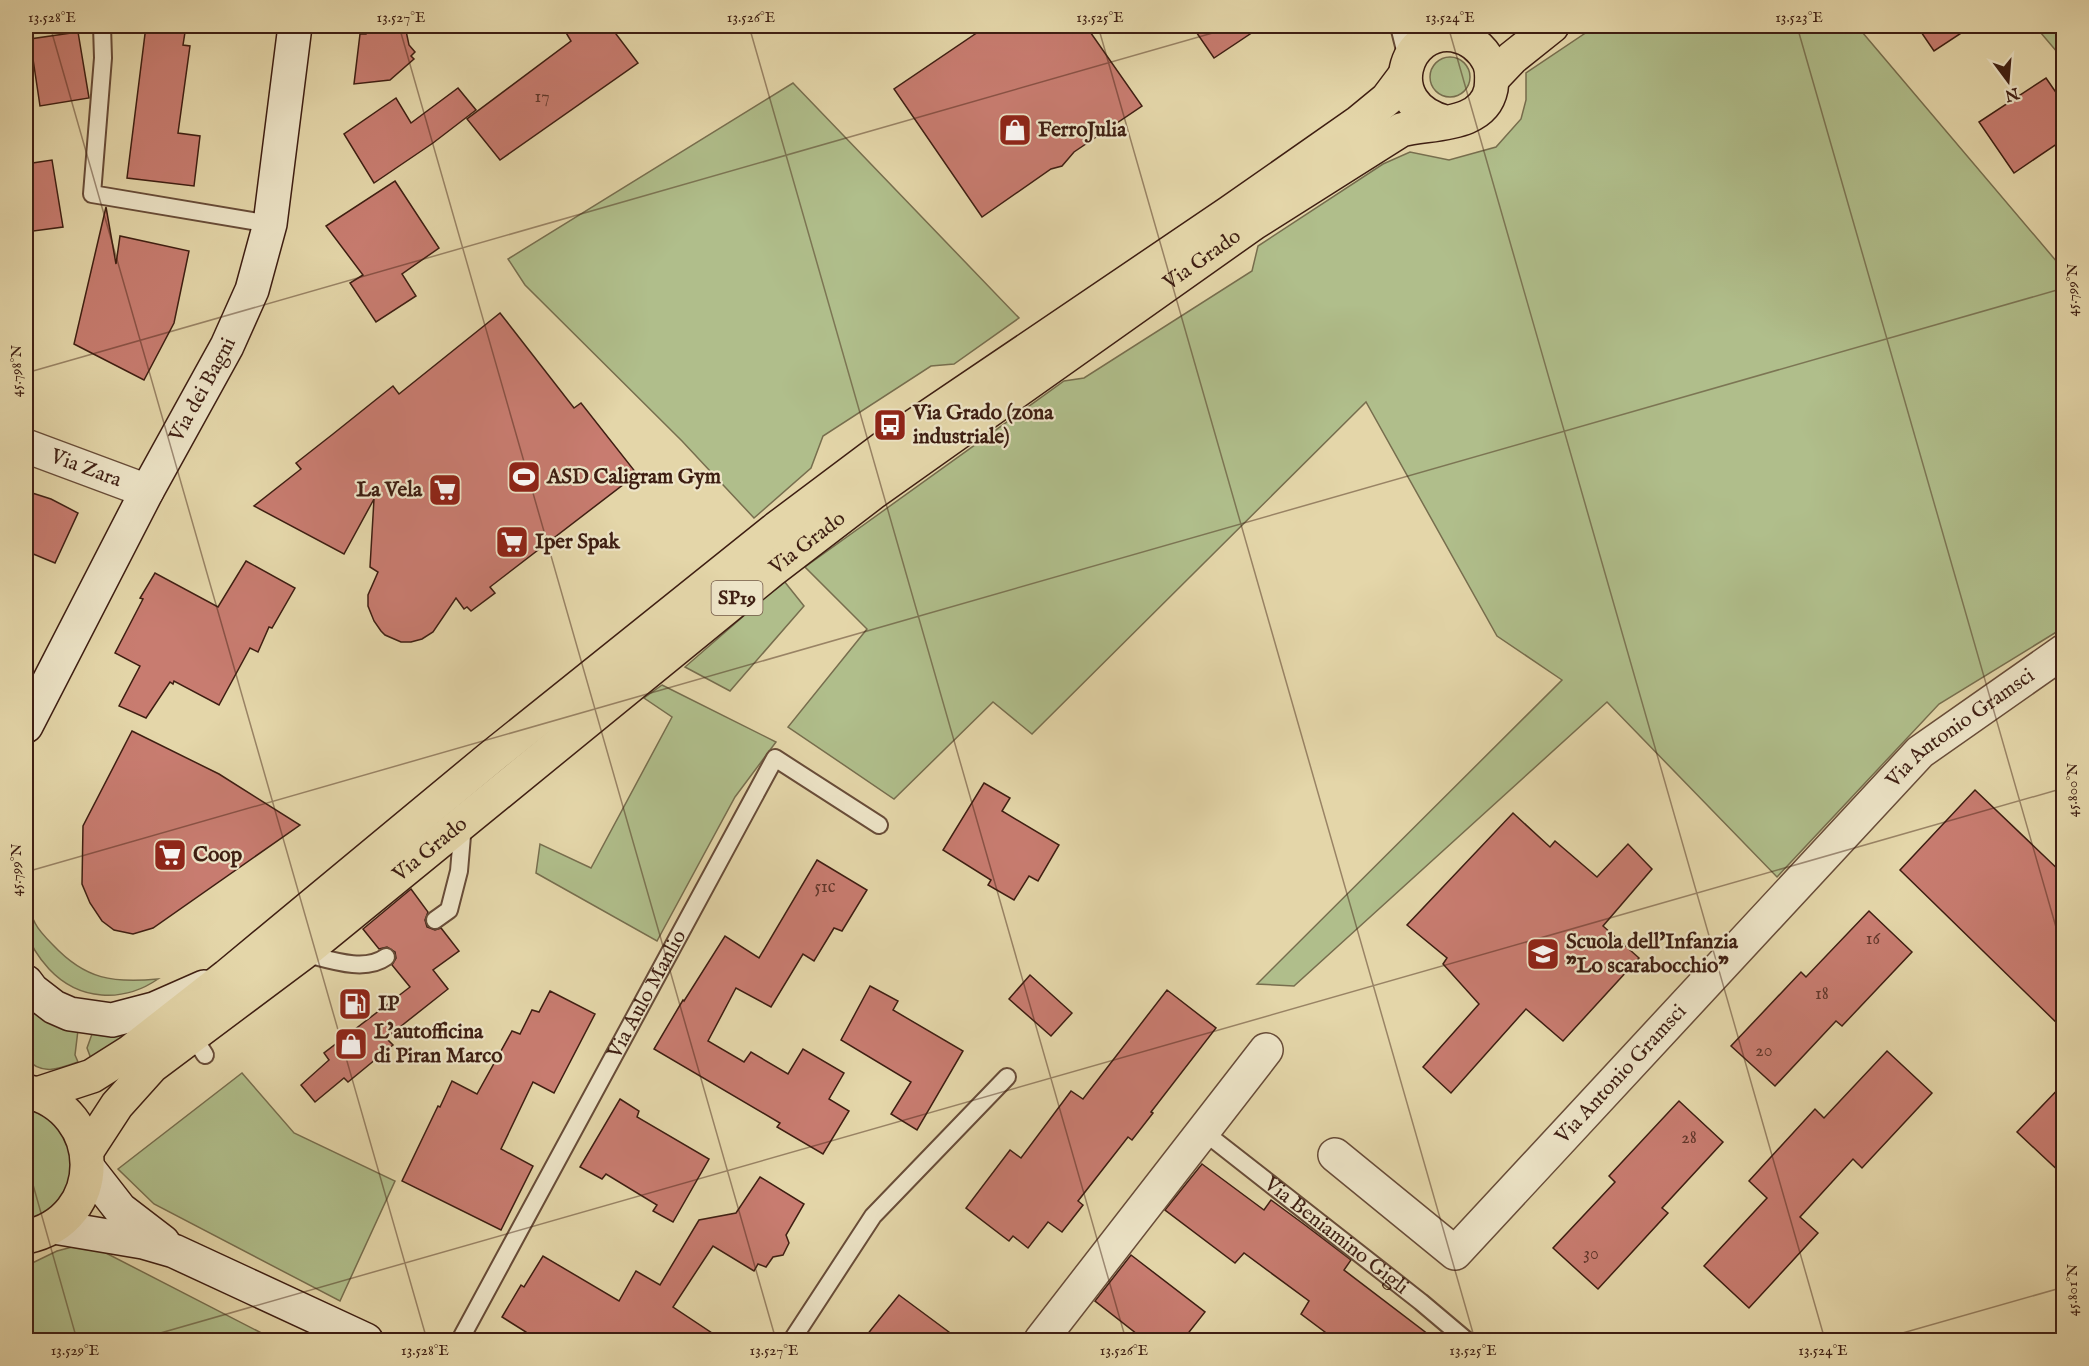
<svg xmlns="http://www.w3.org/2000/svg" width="2089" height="1366" font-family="'IM FELL English',serif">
	<rect width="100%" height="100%" fill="#e4d6a9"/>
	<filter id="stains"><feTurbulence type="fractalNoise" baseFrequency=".00333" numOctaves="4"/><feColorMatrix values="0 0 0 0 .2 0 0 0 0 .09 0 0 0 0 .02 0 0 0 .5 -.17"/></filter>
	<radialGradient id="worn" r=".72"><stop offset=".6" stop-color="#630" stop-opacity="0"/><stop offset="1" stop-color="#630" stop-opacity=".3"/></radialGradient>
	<g fill="#b0be8b" stroke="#776e4e" stroke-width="1.5">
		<polygon points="1596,26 1857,26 2063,269 2063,628 1939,704 1777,877 1607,702 1294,986 1257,984 1562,680 1497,636 1366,402 1032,734 993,702 894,799 788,727 867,629 805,567 1064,381 1084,378 1252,271 1258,246 1383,164 1410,152 1449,160 1496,147 1521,119 1526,100 1526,73"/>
		<polygon points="2035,26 2063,26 2063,59"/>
		<circle cx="1450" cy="77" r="20"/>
		<polygon points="793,83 1019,318 954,364 931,366 823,436 811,468 754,518 682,441 525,285 508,259"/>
		<polygon points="784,581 804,606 730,691 685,667"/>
		<polygon points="662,685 776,742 735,797 657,941 536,873 540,844 591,868 672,717 644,698"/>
		<path d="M 28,877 C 29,891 28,911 35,923 C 39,931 47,939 53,945 C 86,980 113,983 158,979 C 123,1003 79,1001 49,969 C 40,959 31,947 27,933 C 23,916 27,895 28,877 Z"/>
		<path d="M 26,1001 L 78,1030 L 75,1055 L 78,1062 C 59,1069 41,1076 26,1058 Z"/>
		<polygon points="150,1026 93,1064 87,1048 92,1034 115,1036"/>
		<polygon points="242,1073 294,1133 395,1181 340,1301 154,1204 118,1169"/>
		<polygon points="26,1108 43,1114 58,1126 69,1142 72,1179 52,1211 26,1222"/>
		<polygon points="72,1247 102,1251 275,1340 26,1340 26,1266 57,1251"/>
	</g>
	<g fill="#c87c70" stroke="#3e1e12" stroke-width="1.5">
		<polygon points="146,26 186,26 183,45 190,46 178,133 200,136 194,186 127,178"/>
		<polygon points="367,26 405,26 409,45 415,52 411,56 414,59 390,80 354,84 360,34 366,34"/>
		<polygon points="562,26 610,26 638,63 500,160 467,119 571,41"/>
		<polygon points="987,26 1086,26 1142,106 1074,152 1062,166 1051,169 982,217 894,89"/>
		<polygon points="1192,26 1262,26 1214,58"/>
		<polygon points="1917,26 1972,26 1934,51"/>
		<polygon points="78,32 89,98 40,106 30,39"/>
		<polygon points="2046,78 2064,104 2064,139 2014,173 1979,122"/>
		<polygon points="458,88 476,110 433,143 374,183 344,134 396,98 411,123"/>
		<polygon points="52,160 63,227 26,232 26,164"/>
		<polygon points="395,181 439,248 402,274 416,296 376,322 350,283 363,275 326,226"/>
		<polygon points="106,207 116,264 120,236 189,251 174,323 144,380 74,344"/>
		<polygon points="500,313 574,408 581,403 637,474 490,587 495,593 471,611 467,607 464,609 456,598 433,632 422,639 411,642 401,642 385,635 381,631 374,621 368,606 368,595 378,572 370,567 374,499 344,554 254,506 301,469 296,463 333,434 393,386 399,394"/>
		<polygon points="26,491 51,499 78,513 55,563 26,551"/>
		<polygon points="246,561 295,588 272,628 269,627 258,652 250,648 219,705 174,681 173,684 170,682 146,718 119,706 140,666 115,653 143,599 140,598 155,573 218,607"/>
		<polygon points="132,731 219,774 300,825 153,928 133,934 114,930 102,921 90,903 82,884 83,826"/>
		<polygon points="984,783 1010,798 1002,811 1059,845 1038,881 1029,876 1014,900 988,885 991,880 943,850"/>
		<polygon points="1975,790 2064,875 2064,1030 1900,870"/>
		<polygon points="1513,813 1550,847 1555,841 1597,877 1628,844 1652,869 1603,926 1639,958 1563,1041 1526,1009 1451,1093 1423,1067 1479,1004 1443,964 1447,958 1407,925"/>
		<polygon points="817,860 867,890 842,931 834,928 814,961 803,954 771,1007 736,988 708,1041 744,1062 751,1052 788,1074 803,1049 844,1073 829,1099 849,1111 823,1154 777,1127 780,1123 654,1049 683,1000 684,1001 725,936 759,958"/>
		<polygon points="411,889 428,912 425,920 427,927 435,930 441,928 459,951 433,970 448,989 386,1038 393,1045 348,1082 344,1078 315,1102 301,1085 329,1060 324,1053 410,987 392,965 396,958 395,952 387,947 379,949 363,929"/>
		<polygon points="1869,911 1912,952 1842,1026 1836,1021 1775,1086 1731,1046 1801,972 1806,977"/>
		<polygon points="1030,975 1072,1013 1051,1036 1009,999"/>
		<polygon points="870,986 898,1001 893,1010 963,1051 917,1130 891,1114 911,1082 841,1040"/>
		<polygon points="1167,990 1216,1028 1151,1112 1153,1113 1132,1140 1128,1137 1078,1201 1083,1205 1062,1232 1048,1222 1028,1248 1013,1236 1009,1241 966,1208 1010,1150 1021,1158 1071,1091 1083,1099"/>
		<polygon points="550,991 595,1014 554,1093 533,1082 501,1149 533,1166 501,1230 402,1181 438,1106 440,1107 452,1081 477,1094 512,1031 520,1034 532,1010 539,1012"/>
		<polygon points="1887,1051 1932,1093 1862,1168 1853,1159 1800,1217 1818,1233 1749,1308 1704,1266 1767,1198 1749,1181 1815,1109 1824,1118"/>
		<polygon points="2064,1083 2064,1176 2017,1132"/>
		<polygon points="620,1099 639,1111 637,1117 709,1159 673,1222 653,1211 657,1205 606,1174 602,1179 580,1167"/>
		<polygon points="1679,1101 1723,1142 1662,1208 1668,1213 1598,1289 1553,1248 1615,1182 1609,1176"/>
		<polygon points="1202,1164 1264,1210 1271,1200 1305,1225 1351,1260 1344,1270 1437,1341 1337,1341 1301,1314 1309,1301 1244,1253 1235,1263 1165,1210"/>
		<polygon points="760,1177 804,1204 786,1235 789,1243 783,1255 773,1257 766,1267 758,1264 754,1271 713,1246 673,1307 724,1341 522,1341 526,1332 502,1317 521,1285 524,1287 543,1256 619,1301 636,1271 660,1285 699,1220 736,1213"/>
		<polygon points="1131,1255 1205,1312 1182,1341 1146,1341 1095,1301"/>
		<polygon points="899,1295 961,1341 862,1341"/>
	</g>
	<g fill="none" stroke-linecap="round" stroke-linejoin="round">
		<defs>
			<g id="lane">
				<polyline points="102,26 103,58 92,194 270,224"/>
				<polyline points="1399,26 1408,62"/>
				<polyline points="435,920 449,910 459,871 463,824"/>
				<path d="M 303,953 C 328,959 364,973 386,957"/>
				<polyline points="193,1036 205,1055"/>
				<path id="s1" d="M 1204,1132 L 1421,1302 L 1466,1340"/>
				<path id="s2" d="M 460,1340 L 775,758 L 879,825"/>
				<polyline points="792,1340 873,1216 1007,1077"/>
			</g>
			<g id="street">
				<path id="s3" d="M 26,446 L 147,491"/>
				<path id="s4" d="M 1335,1155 L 1455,1253 L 1920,752 L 2064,651"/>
				<polyline points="1041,1340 1266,1050"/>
			</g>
			<g id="secondary">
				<path id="s5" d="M 26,726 L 147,491 L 227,346 L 252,290 L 270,224 L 295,26"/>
				<polyline points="26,982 32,990 54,1007 70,1014 112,1020 154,1009 204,987"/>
				<polyline points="88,1168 120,1209 163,1242"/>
				<polyline points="54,1227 143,1242 174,1251 366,1340"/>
			</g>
			<g id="primary">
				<polyline points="1492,79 1512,58 1552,26"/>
				<path d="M 26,1091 C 107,1110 108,1220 26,1237"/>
				<polyline points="37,1094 92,1076 130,1052 227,976 490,758 777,528 901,435 1229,213 1359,122 1387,99 1405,75"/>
				<path id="s6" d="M 87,1151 L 117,1105 L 152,1066 L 303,953 L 771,571 L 874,492 L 1254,223 L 1401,130 C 1430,122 1483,128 1491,89 C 1492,80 1493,71 1489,62 C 1482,48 1470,38 1454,35 C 1405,27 1379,104 1445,122"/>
			</g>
		</defs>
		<use href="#lane" stroke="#684c38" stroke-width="20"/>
		<use href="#street" stroke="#684c38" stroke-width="36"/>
		<use href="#secondary" stroke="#3e1e12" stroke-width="36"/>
		<use href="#primary" stroke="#3e1e12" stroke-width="36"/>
		<use href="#lane" stroke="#ede4c7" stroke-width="16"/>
		<use href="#street" stroke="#ede4c7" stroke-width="33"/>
		<use href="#secondary" stroke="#ede4c7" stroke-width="33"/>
		<use href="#primary" stroke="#e4d6a9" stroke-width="33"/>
	</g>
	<path fill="none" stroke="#3e1e12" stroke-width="1.5" stroke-opacity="0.45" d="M 50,26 L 427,1340M 399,26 L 776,1340M 749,26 L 1126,1340M 1098,26 L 1475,1340M 1448,26 L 1825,1340M 1797,26 L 2064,955M 26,373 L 1237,26M 26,872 L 2064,288M 26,1160 L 77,1340M 136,1340 L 2064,788M 1878,1340 L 2064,1287"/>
	<defs>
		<symbol id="shop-square" viewBox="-11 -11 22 22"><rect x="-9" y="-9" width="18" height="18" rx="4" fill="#8f2418" stroke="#ede4c7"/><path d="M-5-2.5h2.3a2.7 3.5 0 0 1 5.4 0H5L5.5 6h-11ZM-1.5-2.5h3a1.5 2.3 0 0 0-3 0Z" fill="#fff"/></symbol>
		<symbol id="bus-square" viewBox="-11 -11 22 22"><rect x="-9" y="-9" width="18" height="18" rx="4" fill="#8f2418" stroke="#ede4c7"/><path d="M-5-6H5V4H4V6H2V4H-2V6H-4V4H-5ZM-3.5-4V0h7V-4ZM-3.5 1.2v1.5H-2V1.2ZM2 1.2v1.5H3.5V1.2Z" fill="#fff"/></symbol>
		<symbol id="stadium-square" viewBox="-11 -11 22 22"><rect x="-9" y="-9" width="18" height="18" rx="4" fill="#8f2418" stroke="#ede4c7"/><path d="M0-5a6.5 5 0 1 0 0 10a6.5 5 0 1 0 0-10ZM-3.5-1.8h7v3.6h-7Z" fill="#fff"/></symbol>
		<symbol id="supermarket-square" viewBox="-11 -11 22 22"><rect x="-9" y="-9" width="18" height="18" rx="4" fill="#8f2418" stroke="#ede4c7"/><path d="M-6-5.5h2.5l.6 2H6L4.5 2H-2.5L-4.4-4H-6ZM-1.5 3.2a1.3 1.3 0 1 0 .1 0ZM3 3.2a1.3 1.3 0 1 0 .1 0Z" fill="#fff"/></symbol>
		<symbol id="school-square" viewBox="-11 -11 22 22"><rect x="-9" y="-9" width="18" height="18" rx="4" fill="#8f2418" stroke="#ede4c7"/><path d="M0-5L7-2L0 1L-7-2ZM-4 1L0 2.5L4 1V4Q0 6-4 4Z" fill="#fff"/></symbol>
		<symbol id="fuel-square" viewBox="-11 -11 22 22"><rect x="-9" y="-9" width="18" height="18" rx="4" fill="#8f2418" stroke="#ede4c7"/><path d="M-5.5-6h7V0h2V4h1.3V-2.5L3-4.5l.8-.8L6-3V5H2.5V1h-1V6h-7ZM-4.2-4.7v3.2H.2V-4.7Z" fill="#fff"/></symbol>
	</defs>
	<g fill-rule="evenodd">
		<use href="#shop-square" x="996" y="111" width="38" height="38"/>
		<use href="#bus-square" x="871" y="406" width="38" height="38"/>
		<use href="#stadium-square" x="505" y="458" width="38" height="38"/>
		<use href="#supermarket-square" x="426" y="471" width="38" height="38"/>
		<use href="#supermarket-square" x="493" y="523" width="38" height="38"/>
		<use href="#supermarket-square" x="151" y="836" width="38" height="38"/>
		<use href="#school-square" x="1524" y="935" width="38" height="38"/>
		<use href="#fuel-square" x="336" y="985" width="38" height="38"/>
		<use href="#shop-square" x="332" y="1025" width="38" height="38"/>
	</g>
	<g text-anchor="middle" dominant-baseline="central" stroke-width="4.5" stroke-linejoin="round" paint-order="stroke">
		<g font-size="18" fill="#60362a">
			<text x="542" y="97">17</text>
			<text x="825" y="887">51c</text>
			<text x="1873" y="939">16</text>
			<text x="1822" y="994">18</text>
			<text x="1764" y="1051">20</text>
			<text x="1689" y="1138">28</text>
			<text x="1591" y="1254">30</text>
		</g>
		<rect fill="#ede4c7" stroke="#725948" stroke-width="1.5" x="711.5" y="581" width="51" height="34" rx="4.5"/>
		<g font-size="20" font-weight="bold" fill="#3e1e12">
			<text x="737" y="598">SP19</text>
		</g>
		<g font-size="21" font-weight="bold" fill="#3e1e12" stroke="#ede4c7" text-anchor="start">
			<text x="1038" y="130">FerroJulia</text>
			<text x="913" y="413">Via Grado (zona<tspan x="913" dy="24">industriale)</tspan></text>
			<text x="547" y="477">ASD Caligram Gym</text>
			<text x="422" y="490" text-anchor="end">La Vela</text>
			<text x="535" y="542">Iper Spak</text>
			<text x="193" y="855">Coop</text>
			<text x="1566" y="942">Scuola dell'Infanzia<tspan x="1566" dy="24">"Lo scarabocchio"</tspan></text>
			<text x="378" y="1004">IP</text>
			<text x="374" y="1032">L’autofficina<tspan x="374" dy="24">di Piran Marco</tspan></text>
		</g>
		<g font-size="21" fill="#3e1e12" stroke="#ede4c7">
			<text stroke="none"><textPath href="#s6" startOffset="1432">Via Grado</textPath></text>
			<text stroke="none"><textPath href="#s5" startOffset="380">Via dei Bagni</textPath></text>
			<text stroke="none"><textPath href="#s3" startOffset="64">Via Zara</textPath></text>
			<text stroke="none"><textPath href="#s6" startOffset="946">Via Grado</textPath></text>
			<text stroke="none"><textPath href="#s4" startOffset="885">Via Antonio Gramsci</textPath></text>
			<text stroke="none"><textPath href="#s6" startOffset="460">Via Grado</textPath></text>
			<text stroke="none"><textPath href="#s2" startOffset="393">Via Aulo Manlio</textPath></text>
			<text stroke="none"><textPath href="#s4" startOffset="399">Via Antonio Gramsci</textPath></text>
			<text stroke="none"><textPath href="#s1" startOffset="168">Via Beniamino Gigli</textPath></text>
		</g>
	</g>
	<rect width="2089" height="1366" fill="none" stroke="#e4d6a9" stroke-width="66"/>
	<g transform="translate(2008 81) rotate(164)" stroke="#ede4c7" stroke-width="4.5" paint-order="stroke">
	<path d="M0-4.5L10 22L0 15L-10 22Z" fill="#3e1e12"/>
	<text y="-9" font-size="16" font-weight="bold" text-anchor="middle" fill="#3e1e12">N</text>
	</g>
	<rect x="33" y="33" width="2023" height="1300" fill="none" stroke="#3e1e12" stroke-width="2"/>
	<g font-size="15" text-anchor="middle" fill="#3e1e12">
		<text x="52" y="22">13.528°E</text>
		<text x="401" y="22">13.527°E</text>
		<text x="751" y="22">13.526°E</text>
		<text x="1100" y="22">13.525°E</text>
		<text x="1450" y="22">13.524°E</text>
		<text x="1799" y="22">13.523°E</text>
		<text transform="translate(2072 290) rotate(-90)" y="5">45.799°N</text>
		<text transform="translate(16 371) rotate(-90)" y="5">45.798°N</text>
		<text transform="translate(2072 790) rotate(-90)" y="5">45.800°N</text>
		<text transform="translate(16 870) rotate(-90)" y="5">45.799°N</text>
		<text transform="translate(2072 1290) rotate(-90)" y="5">45.801°N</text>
		<text x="75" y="1355">13.529°E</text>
		<text x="425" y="1355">13.528°E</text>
		<text x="774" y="1355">13.527°E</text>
		<text x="1124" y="1355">13.526°E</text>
		<text x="1473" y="1355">13.525°E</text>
		<text x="1823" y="1355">13.524°E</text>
	</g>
	<rect width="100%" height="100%" filter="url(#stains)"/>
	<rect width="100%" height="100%" fill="url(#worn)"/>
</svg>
